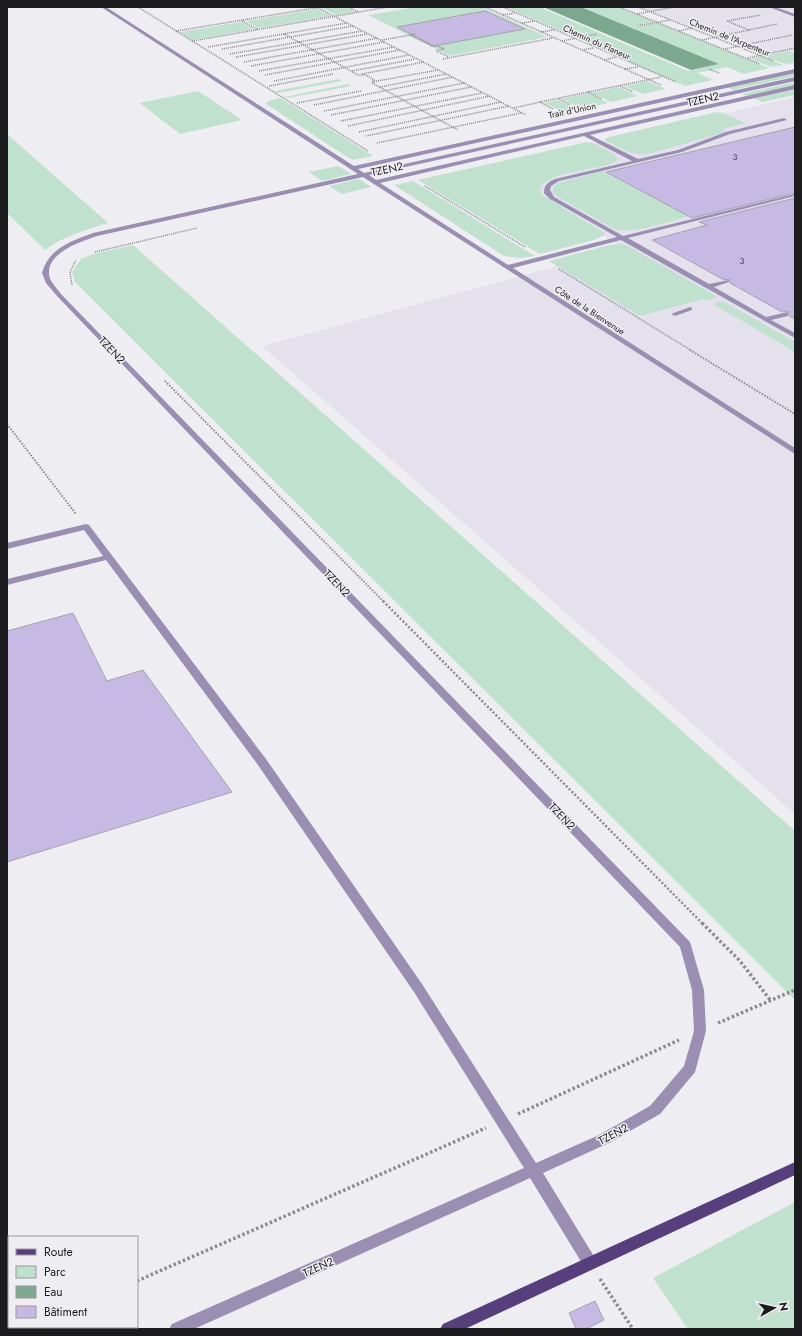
<svg xmlns="http://www.w3.org/2000/svg" width="802" height="1336" font-family="Jost,sans-serif">
	<rect width="100%" height="100%" fill="#eeedf2"/>
	<g fill="#e4e1ed">
		<polygon points="640,7 795,7 795,63 786,65"/>
		<polygon points="795,97 795,814 262,346 625,248 488,169"/>
	</g>
	<g fill="#c0e1ce">
		<polygon points="328,7 345,7 355,12 336,15 322,8"/>
		<polygon points="417,7 482,7 547,37 450,56 368,15"/>
		<polygon points="506,7 539,7 688,71 719,64 582,7 617,7 655,22 637,26 639,27 657,23 769,68 744,74 727,67 697,73 713,80 685,86 577,39 597,34 575,37"/>
		<polygon points="317,9 331,16 259,28 246,21"/>
		<polygon points="241,22 254,29 192,40 180,32"/>
		<polygon points="788,51 795,54 795,62 786,64 765,56"/>
		<polygon points="762,56 783,65 772,67 751,59"/>
		<polygon points="795,72 795,76 733,90 727,87"/>
		<polygon points="339,79 342,81 278,93 275,91"/>
		<polygon points="647,81 666,89 643,94 624,86"/>
		<polygon points="795,82 795,86 748,96 742,94"/>
		<polygon points="348,84 351,86 288,98 284,97"/>
		<polygon points="618,87 638,96 611,102 591,93"/>
		<polygon points="795,89 795,95 762,102 754,98"/>
		<polygon points="198,91 242,120 180,134 140,103"/>
		<polygon points="589,93 608,103 581,109 561,99"/>
		<polygon points="280,98 373,156 353,160 349,158 266,104 268,101"/>
		<polygon points="557,100 577,109 563,112 544,103"/>
		<path d="M 717,112 L 723,113 L 746,123 L 723,129 L 725,132 L 648,154 C 631,156 619,147 604,140 L 609,137 Z"/>
		<path d="M 7,134 L 108,223 C 85,230 64,236 45,250 L 7,213 Z"/>
		<path d="M 587,142 L 594,143 L 615,155 L 617,158 L 617,161 C 601,171 545,170 540,190 L 542,195 L 601,231 L 604,232 L 604,235 L 594,240 L 540,254 L 418,180 Z"/>
		<polygon points="338,166 351,174 322,181 309,172"/>
		<path d="M 602,171 L 666,204 L 683,200 L 694,215 C 672,220 635,235 614,229 L 553,194 L 553,187 L 558,183 Z"/>
		<polygon points="359,179 371,187 342,194 329,186"/>
		<polygon points="413,181 535,256 521,258 504,256 394,185"/>
		<polygon points="621,244 628,246 718,297 707,301 704,299 640,316 549,261 609,245"/>
		<polygon points="133,245 795,831 795,1000 75,282 72,272 81,259 93,254"/>
		<polygon points="723,301 795,342 795,352 713,304"/>
		<polygon points="795,1202 795,1329 688,1329 653,1278"/>
	</g>
	<polygon fill="#7ca890" points="543,7 581,7 719,64 691,70"/>
	<g fill="#c6b9e3" stroke="#a5a4a9">
		<polygon points="485,11 525,29 434,46 397,27"/>
		<polygon points="795,127 795,193 692,218 606,172"/>
		<polygon points="795,198 795,319 789,316 789,311 782,312 730,283 730,279 724,280 652,240 707,225 699,222"/>
		<polygon points="73,613 107,681 143,670 232,792 7,862 7,631"/>
		<polygon points="595,1301 604,1320 586,1329 576,1329 569,1313"/>
	</g>
	<g fill="none" stroke-linecap="round" stroke-linejoin="round">
		<g stroke="#8b8a8e" stroke-width="1.5" stroke-dasharray="1 1" stroke-linecap="butt">
			<polyline points="138,7 368,151"/>
			<polyline points="348,7 358,12"/>
			<polyline points="485,7 661,85"/>
			<polyline points="503,7 676,82"/>
			<polyline points="619,7 760,64"/>
			<polyline points="638,7 774,61"/>
			<polyline points="318,8 526,115"/>
			<polyline points="637,14 674,7"/>
			<polyline points="503,15 515,13"/>
			<polyline points="242,21 257,29"/>
			<polyline points="522,23 535,21"/>
			<polyline points="638,26 670,20"/>
			<polyline points="749,30 727,21 761,15"/>
			<polyline points="176,31 321,7"/>
			<polyline points="679,31 692,28"/>
			<polyline points="541,32 554,30"/>
			<polyline points="284,34 358,75 366,75 374,80 372,83 458,130"/>
			<polyline points="410,35 432,46 438,46 444,49 436,51 449,57"/>
			<polyline points="382,40 416,34"/>
			<polyline points="702,40 777,24"/>
			<polyline points="192,41 388,7"/>
			<polyline points="562,41 597,34"/>
			<polyline points="208,47 347,23"/>
			<polyline points="222,49 353,26"/>
			<polyline points="725,49 792,35"/>
			<polyline points="582,50 594,48"/>
			<polyline points="230,54 362,31"/>
			<polyline points="236,57 367,34"/>
			<polyline points="748,58 795,48"/>
			<polyline points="443,59 553,38"/>
			<polyline points="604,60 616,57"/>
			<polyline points="244,62 378,38"/>
			<polyline points="251,66 384,42"/>
			<polyline points="625,69 638,67"/>
			<polyline points="709,69 719,73"/>
			<polyline points="259,71 394,47"/>
			<polyline points="352,71 415,59"/>
			<polyline points="362,74 424,62"/>
			<polyline points="265,75 400,50"/>
			<polyline points="274,81 409,55"/>
			<polyline points="372,82 438,70"/>
			<polyline points="269,86 333,74"/>
			<polyline points="620,86 633,92"/>
			<polyline points="380,87 446,74"/>
			<polyline points="588,92 601,99"/>
			<polyline points="559,99 570,105"/>
			<polyline points="540,102 661,77"/>
			<polyline points="297,103 361,91"/>
			<polyline points="314,105 453,77"/>
			<polyline points="514,108 540,102 553,109"/>
			<polyline points="324,111 464,83"/>
			<polyline points="331,115 471,87"/>
			<polyline points="341,121 482,93"/>
			<polyline points="348,126 490,96"/>
			<polyline points="359,132 501,102"/>
			<polyline points="366,136 509,106"/>
			<polyline points="377,143 521,113"/>
			<polyline points="425,186 525,247"/>
			<polyline points="95,252 197,228"/>
			<polyline points="559,269 692,351"/>
			<polyline points="72,285 70,272 76,260"/>
		</g>
		<g stroke="#8b8a8e" stroke-width="2" stroke-dasharray="1.5 1.5" stroke-linecap="butt">
			<polyline points="690,350 795,414"/>
			<polyline points="165,381 384,602"/>
			<polyline points="7,424 76,514"/>
		</g>
		<polyline stroke="#8b8a8e" stroke-width="2.5" stroke-dasharray="2 2" stroke-linecap="butt" points="383,601 703,924"/>
		<g stroke="#8b8a8e" stroke-width="3.5" stroke-dasharray="2.5 2.5" stroke-linecap="butt">
			<polyline points="702,923 740,961 771,1001"/>
			<polyline points="718,1023 795,990"/>
			<polyline points="518,1114 679,1040"/>
			<polyline points="600,1279 633,1329"/>
			<polyline points="137,1281 486,1128"/>
			<polyline points="28,1329 32,1327"/>
		</g>
		<g fill="#9a8eb2" fill-rule="evenodd">
			<path d="M 101,7 L 106,7 L 354,166 L 795,69 L 795,73 L 358,169 L 364,173 L 795,77 L 795,81 L 369,175 L 376,180 L 795,85 L 795,89 L 590,135 L 638,159 L 678,150 L 726,132 L 784,118 L 787,120 L 730,134 L 682,152 L 559,181 L 551,186 L 550,190 L 554,197 L 623,236 L 795,194 L 795,196 L 628,238 L 709,284 L 729,280 L 729,282 L 714,287 L 766,317 L 788,312 L 788,316 L 771,320 L 795,333 L 795,338 L 621,240 L 513,268 L 795,448 L 795,454 L 363,177 L 97,236 C 82,241 49,252 49,272 C 48,280 57,288 61,294 L 690,942 L 704,990 L 706,1031 L 695,1072 L 660,1114 L 609,1143 L 543,1173 L 595,1258 L 597,1263 L 595,1268 L 590,1270 L 585,1268 L 530,1178 L 194,1329 L 169,1329 L 172,1324 L 524,1168 L 414,992 L 258,765 L 106,560 L 7,585 L 7,579 L 103,556 L 84,530 L 7,549 L 7,543 L 86,524 L 89,525 L 266,759 L 422,984 L 536,1163 L 599,1135 L 650,1106 L 684,1066 L 694,1031 L 692,990 L 680,947 L 57,296 L 46,283 L 42,273 C 48,249 71,241 93,233 L 358,174 ZM 584,136 L 632,161 L 555,179 C 548,182 544,185 544,193 L 550,199 L 617,237 L 508,265 L 380,183 Z"/>
			<polygon points="769,7 775,7 795,14 795,17"/>
			<polygon points="690,307 692,308 692,310 675,316 671,314"/>
		</g>
		<polygon fill="#573f7d" fill-rule="evenodd" points="795,1162 795,1175 465,1329 440,1329 443,1324"/>
	</g>
	<g text-anchor="middle" dominant-baseline="central" stroke-width="3" stroke-linejoin="round" paint-order="stroke">
		<g font-size="9" fill="#1c1b1d" stroke="#eeedf2">
			<text transform="translate(730 37) rotate(22)">Chemin de l'Arpenteur</text>
			<text transform="translate(597 42) rotate(24)">Chemin du Flaneur</text>
			<text transform="translate(572 110) rotate(-12)">Trait d'Union</text>
			<text transform="translate(590 310) rotate(33)">Côte de la Bienvenue</text>
		</g>
		<g font-size="9" fill="#46424e">
			<text x="735" y="156">3</text>
			<text x="742" y="260">3</text>
		</g>
		<g font-size="11" fill="#1c1b1d" stroke="#eeedf2">
			<text transform="translate(703 99) rotate(-13)">TZEN2</text>
			<text transform="translate(387 169) rotate(-12)">TZEN2</text>
			<text transform="translate(112 350) rotate(46)">TZEN2</text>
			<text transform="translate(337 583) rotate(46)">TZEN2</text>
			<text transform="translate(562 816) rotate(46)">TZEN2</text>
			<text transform="translate(613 1134) rotate(-28)">TZEN2</text>
			<text transform="translate(318 1267) rotate(-24)">TZEN2</text>
		</g>
	</g>
	<rect width="802" height="1336" fill="none" stroke="#1c1b1d" stroke-width="16"/>
	<rect x="8" y="1236" width="130" height="92" fill="#eeedf2" stroke="#9a999d"/>
	<rect x="16" y="1249" width="20" height="6" fill="#573f7d" stroke="#9a999d"/>
	<text x="44" y="1256" font-size="12" fill="#1c1b1d">Route</text>
	<rect x="16" y="1266" width="20" height="12" fill="#c0e1ce" stroke="#9a999d"/>
	<text x="44" y="1276" font-size="12" fill="#1c1b1d">Parc</text>
	<rect x="16" y="1286" width="20" height="12" fill="#7ca890" stroke="#9a999d"/>
	<text x="44" y="1296" font-size="12" fill="#1c1b1d">Eau</text>
	<rect x="16" y="1306" width="20" height="12" fill="#c6b9e3" stroke="#9a999d"/>
	<text x="44" y="1316" font-size="12" fill="#1c1b1d">Bâtiment</text>
	<g transform="translate(774 1308) rotate(82)" stroke="#eeedf2" stroke-width="3" paint-order="stroke">
	<path d="M0-3L7 15L0 10L-7 15Z" fill="#1c1b1d"/>
	<text y="-6" font-size="11" font-weight="bold" text-anchor="middle" fill="#1c1b1d">N</text>
	</g>
</svg>
